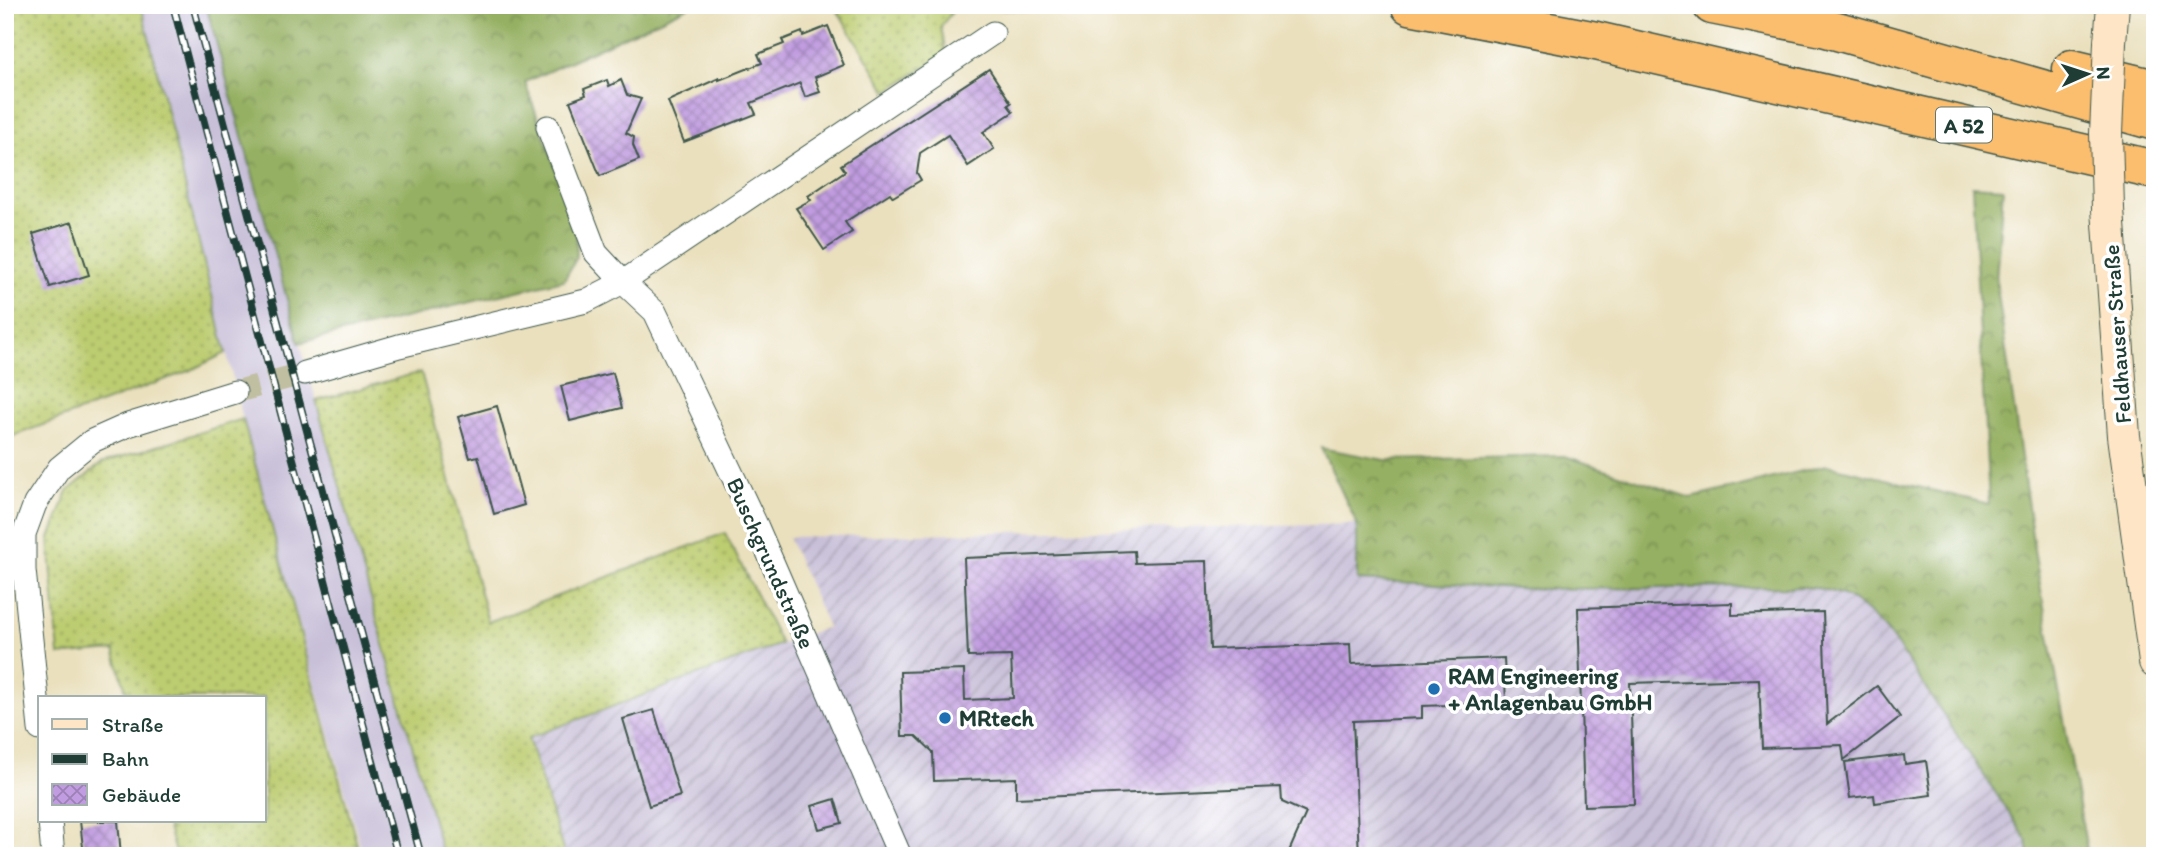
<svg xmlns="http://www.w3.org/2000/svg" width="2160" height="861" font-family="Itim,sans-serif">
	<defs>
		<pattern id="industrial-furrows" width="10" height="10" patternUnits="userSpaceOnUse" patternTransform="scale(1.75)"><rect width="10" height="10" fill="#c8bfd8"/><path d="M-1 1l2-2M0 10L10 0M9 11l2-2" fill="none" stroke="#a29cb0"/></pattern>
		<pattern id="grass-dots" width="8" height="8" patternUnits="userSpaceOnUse" patternTransform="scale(1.75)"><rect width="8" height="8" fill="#bccc6f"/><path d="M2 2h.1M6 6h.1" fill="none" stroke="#98a75c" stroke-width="1.8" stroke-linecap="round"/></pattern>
		<pattern id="forest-crowns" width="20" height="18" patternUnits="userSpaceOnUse" patternTransform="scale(1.75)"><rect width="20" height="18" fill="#95b062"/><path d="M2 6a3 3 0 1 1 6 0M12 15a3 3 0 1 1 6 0" fill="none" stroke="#799052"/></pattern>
		<pattern id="building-cross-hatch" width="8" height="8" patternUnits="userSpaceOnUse" patternTransform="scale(1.75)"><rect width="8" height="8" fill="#c19ce0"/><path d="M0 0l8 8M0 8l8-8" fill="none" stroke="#9c80b6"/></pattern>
	</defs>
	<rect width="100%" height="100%" fill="#fff"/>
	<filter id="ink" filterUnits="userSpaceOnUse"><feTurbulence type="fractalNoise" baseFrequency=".0143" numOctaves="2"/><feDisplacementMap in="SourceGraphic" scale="14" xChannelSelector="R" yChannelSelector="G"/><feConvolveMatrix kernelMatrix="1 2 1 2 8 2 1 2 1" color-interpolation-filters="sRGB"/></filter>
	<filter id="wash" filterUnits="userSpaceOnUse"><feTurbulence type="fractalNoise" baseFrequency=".00686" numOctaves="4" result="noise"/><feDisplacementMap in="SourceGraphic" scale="28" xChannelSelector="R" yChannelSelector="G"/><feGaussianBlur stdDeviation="1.57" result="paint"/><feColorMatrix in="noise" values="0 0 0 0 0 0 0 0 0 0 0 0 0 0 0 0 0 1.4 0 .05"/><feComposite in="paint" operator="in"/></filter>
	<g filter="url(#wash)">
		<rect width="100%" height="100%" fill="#eae0bd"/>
		<polygon fill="url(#industrial-furrows)" points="1357,524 1358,580 1534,589 1805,587 1830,589 1862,605 1889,633 2027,840 2029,856 565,856 528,738 828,627 788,537"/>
		<polygon fill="#c8bfd8" points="141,5 206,5 443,856 363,856 243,419"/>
		<g fill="url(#grass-dots)" stroke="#6e8452" stroke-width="2">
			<polygon points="5,5 141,5 226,353 191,370 5,439"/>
			<polygon points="834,5 1064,5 1064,13 957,6 941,26 946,54 887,91"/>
			<polygon points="421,372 488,622 725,533 781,644 528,738 565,856 443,856 316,401"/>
			<polygon points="243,419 360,856 176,856 166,821 264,821 264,698 128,698 114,650 59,655 49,541 68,491 102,463"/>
		</g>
		<g fill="url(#forest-crowns)" stroke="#5a764b" stroke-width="2">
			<polygon points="206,5 692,5 525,82 576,227 577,257 564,280 299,343"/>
			<path d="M 1972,186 L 2003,188 L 1996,280 L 2035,556 L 2088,856 L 2029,856 L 2027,840 L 1889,633 C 1861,603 1847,590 1805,587 L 1534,589 L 1357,580 L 1357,524 L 1321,448 L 1385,460 L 1565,456 L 1691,498 L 1827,465 L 1989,504 Z"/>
		</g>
		<g id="blocks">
			<g fill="url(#building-cross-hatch)">
				<polygon points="828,26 844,65 815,77 820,92 805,97 800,83 751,103 756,114 684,142 668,101 719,78 719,80 762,63 758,54 784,44 782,40 802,32 803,36"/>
				<polygon points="989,69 1011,103 1008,105 1013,112 983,132 994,149 968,166 948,135 920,153 917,173 921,180 893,197 890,193 845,222 852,232 824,250 796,208 811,200 808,196 845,171 841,165"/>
				<polygon points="607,80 609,86 621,80 627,95 641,99 626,133 634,137 633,145 639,160 600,176 570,101 586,95 584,89"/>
				<polygon points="72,222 89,275 50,287 33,234"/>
				<polygon points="613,373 622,408 570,421 561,386"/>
				<polygon points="497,406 524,505 494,514 478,456 470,458 458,417"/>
				<polygon points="1134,551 1135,563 1207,561 1210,649 1350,644 1351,664 1504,658 1506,703 1422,706 1422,718 1353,721 1359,856 1287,856 1306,813 1282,802 1281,787 1016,798 1016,778 934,781 933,752 916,736 902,736 900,672 964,670 965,700 1013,698 1011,656 968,657 964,558"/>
				<polygon points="1732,603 1732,615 1823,612 1827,724 1877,686 1900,717 1844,760 1842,745 1762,748 1759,679 1630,683 1634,804 1584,806 1578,608"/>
				<polygon points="654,710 680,796 649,806 623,719"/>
				<polygon points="1904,755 1905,764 1926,761 1931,795 1875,803 1874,795 1850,798 1845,762"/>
				<polygon points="835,799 842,823 819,829 812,806"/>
				<polygon points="80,821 118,821 121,856 84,856"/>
			</g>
		</g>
	</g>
	<g filter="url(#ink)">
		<use href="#blocks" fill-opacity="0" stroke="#3d5549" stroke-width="2"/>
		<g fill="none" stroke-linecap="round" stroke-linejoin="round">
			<polyline stroke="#c1bfa2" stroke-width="23" stroke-dasharray="23 11" stroke-linecap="butt" points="235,392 305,373"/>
			<defs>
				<g id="minor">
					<polyline points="548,127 596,253 623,282 655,312 757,527 900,856"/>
					<polyline points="305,373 399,346 586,301 623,282 993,33"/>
					<polyline points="40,729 24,570 24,534 35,504 59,468 92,441 128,425 235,392"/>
					<polyline points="50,821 53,856"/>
				</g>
				<g id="secondary">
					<polyline points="2110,42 2113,5"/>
					<polyline points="2108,209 2124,436 2155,662"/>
				</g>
				<g id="motorway">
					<polyline points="1410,5 1596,41 2155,170"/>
					<polyline points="1712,5 1823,27 2155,121"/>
					<polyline points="2072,69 2155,89"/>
				</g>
			</defs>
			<use href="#minor" stroke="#3d5549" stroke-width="25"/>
			<use href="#secondary" stroke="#3d5549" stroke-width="34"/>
			<use href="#motorway" stroke="#3d5549" stroke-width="41"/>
			<use href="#minor" stroke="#fff" stroke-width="23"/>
			<use href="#secondary" stroke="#fde5c5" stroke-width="32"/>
			<use href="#motorway" stroke="#fbbd6e" stroke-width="38"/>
			<defs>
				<g id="rail">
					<polyline points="173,5 398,856"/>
					<polyline points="193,5 421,856"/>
				</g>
			</defs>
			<use href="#rail" stroke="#1f3d34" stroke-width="8"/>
			<use href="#rail" stroke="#fff" stroke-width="5" stroke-dasharray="16" stroke-linecap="butt"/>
			<defs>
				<polyline id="secondary-bridge" points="2108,209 2106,133 2110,42"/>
			</defs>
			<use href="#secondary-bridge" stroke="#3d5549" stroke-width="34" stroke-linecap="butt"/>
			<use href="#secondary-bridge" stroke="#fde5c5" stroke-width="32"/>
		</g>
	</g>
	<g fill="#1f6fb2" stroke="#fff" stroke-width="2.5">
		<circle cx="1434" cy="689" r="7"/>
		<circle cx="945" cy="718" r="7"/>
	</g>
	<g text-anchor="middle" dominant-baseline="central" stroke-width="7" stroke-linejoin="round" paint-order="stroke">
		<rect fill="#fff" stroke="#627771" stroke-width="2" x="1936" y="107.5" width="56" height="35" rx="5"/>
		<g font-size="21" font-weight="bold" fill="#1f3d34">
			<text x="1964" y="125">A 52</text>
		</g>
		<g font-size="23" fill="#1f3d34" stroke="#fff">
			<text transform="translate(2117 334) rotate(-94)">Feldhauser Straße</text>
			<text transform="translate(771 563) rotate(66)">Buschgrundstraße</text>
		</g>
		<g font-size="23" font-weight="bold" fill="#1f3d34" stroke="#fff" text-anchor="start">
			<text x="1448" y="676">RAM Engineering<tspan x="1448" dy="26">+ Anlagenbau GmbH</tspan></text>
			<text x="959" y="718">MRtech</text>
		</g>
	</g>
	<rect width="2160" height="861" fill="none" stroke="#fff" stroke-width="28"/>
	<rect x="38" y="696" width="228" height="126" fill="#ffffff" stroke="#a5b1ae" stroke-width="2"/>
	<rect x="52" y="719" width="35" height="10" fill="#fde5c5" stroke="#a5b1ae" stroke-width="2"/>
	<text x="102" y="732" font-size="21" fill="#1f3d34">Straße</text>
	<rect x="52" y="754" width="35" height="10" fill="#1f3d34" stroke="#a5b1ae" stroke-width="2"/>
	<text x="102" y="766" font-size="21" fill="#1f3d34">Bahn</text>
	<rect x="52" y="784" width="35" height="21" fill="url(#building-cross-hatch)" stroke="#a5b1ae" stroke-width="2"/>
	<text x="102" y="802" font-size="21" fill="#1f3d34">Gebäude</text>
	<g transform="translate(2087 74) rotate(87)" stroke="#ffffff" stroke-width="5" paint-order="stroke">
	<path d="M0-5L12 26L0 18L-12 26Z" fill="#1f3d34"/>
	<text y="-10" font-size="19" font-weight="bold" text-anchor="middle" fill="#1f3d34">N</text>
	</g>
</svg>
